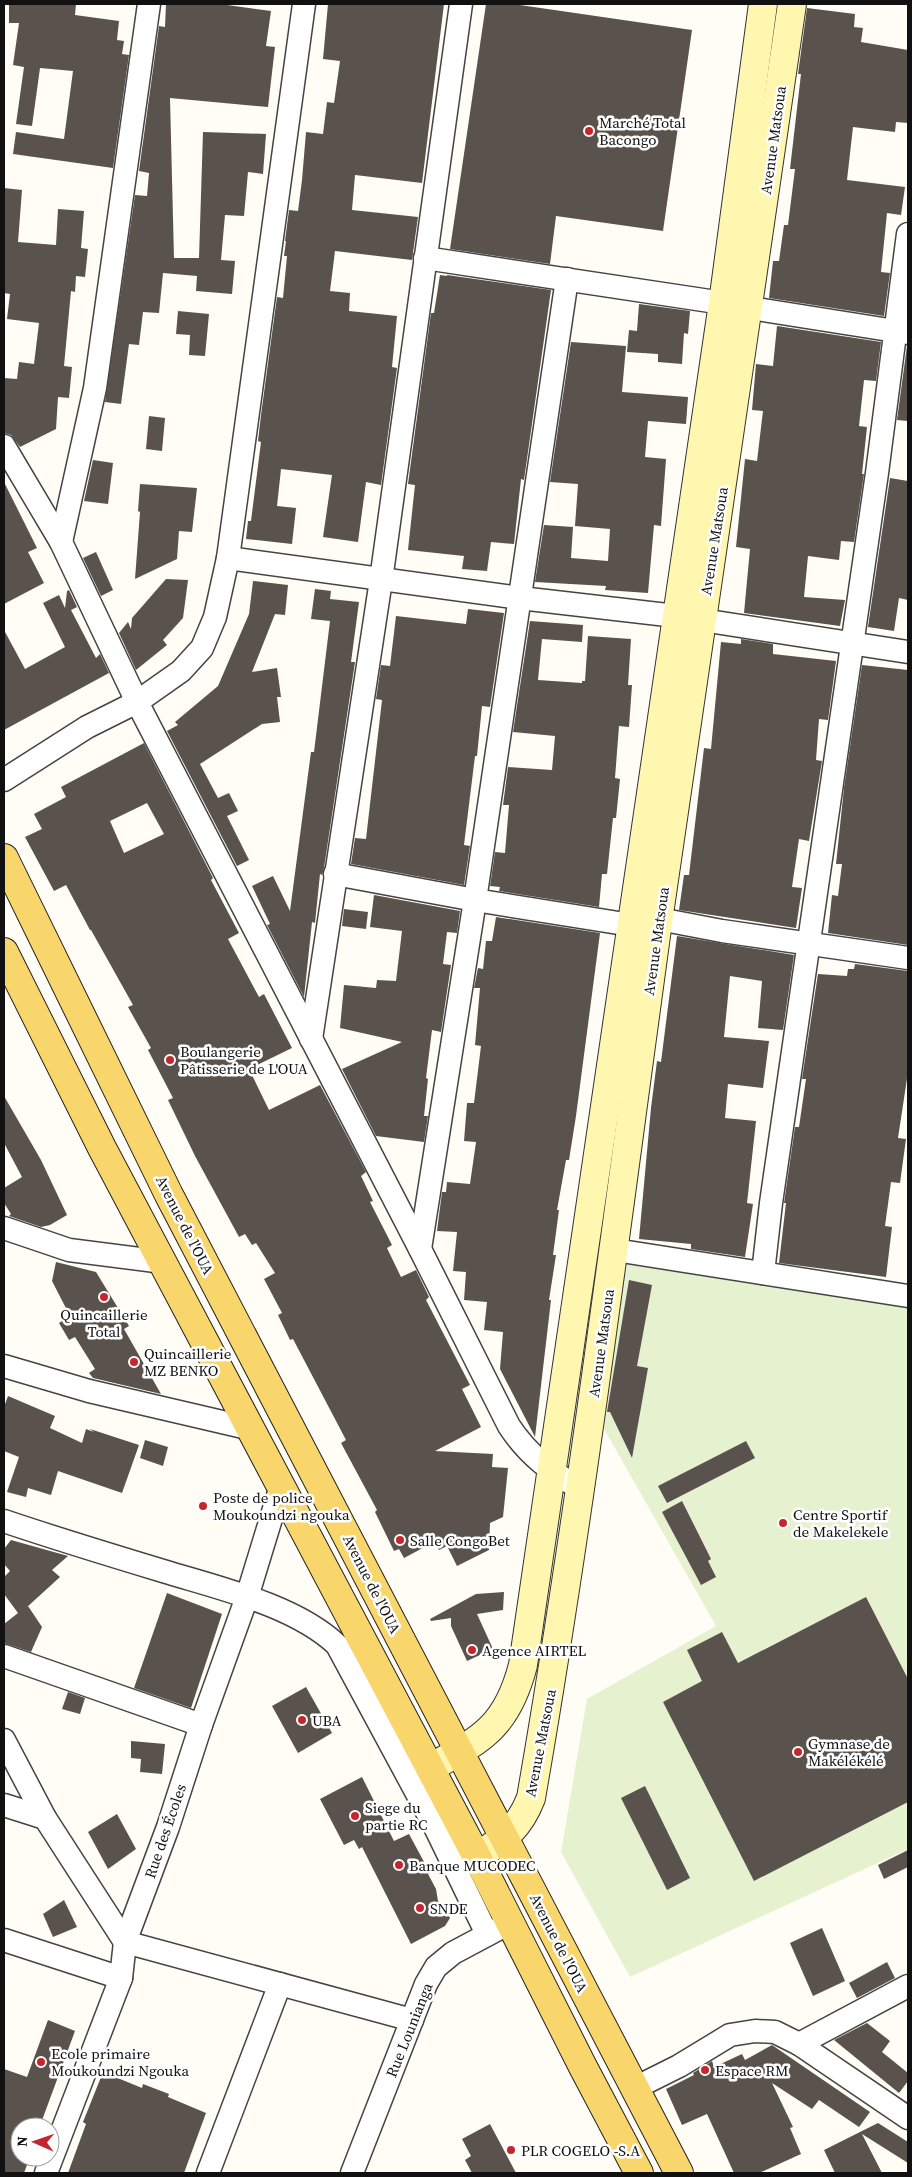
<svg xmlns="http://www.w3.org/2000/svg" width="912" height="2177" font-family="'Source Serif 4',serif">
	<rect width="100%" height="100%" fill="#fffdf5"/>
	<polygon fill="#e6f2cf" points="623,1264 908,1306 908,1849 630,1977 561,1852 587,1699 716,1626 599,1420"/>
	<g fill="#5a524d" fill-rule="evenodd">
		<polygon points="9,4 76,4 75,15 119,21 117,40 124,41 122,54 129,55 113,168 13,154 16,132 64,139 73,71 40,68 32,126 16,124 24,67 13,65 19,23 9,23"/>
		<polygon points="166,4 220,4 271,11 266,46 275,47 268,107 170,98 174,258 199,258 203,132 266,134 263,174 248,172 244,216 225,215 221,260 235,261 232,294 196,291 197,276 163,273 159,313 143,312 139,345 129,344 121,404 105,402 135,195 147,196 149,173 139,171 159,26 165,27"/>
		<polygon points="328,4 444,4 422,183 355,175 352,210 418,217 412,260 335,251 330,291 350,293 349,311 397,316 392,367 397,368 381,485 366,482 358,542 323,537 332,475 281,469 277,506 296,508 292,544 246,539 248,521 251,521 261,442 258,441 261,415 277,297 283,298 287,256 284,256 286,241 285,241 289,210 298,211 302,180 306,132 323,134 327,102 334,103 340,61 323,59"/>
		<polygon points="486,4 513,4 692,30 663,231 556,216 550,264 450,249"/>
		<polygon points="807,8 855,14 854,27 863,28 861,42 908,50 908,123 896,122 895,132 853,127 847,180 905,187 901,215 887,213 881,272 890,273 884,316 769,298 773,261 779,261 784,225 788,225 795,169 790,169 801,74 798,74"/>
		<polygon points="4,188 22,190 18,242 56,245 58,209 84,211 81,248 88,249 85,277 76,276 75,292 71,291 64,366 72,367 69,398 58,397 56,429 20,447 11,435 4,433 4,378 17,379 19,362 34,364 39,323 7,319 10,294 4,293"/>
		<polygon points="440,275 447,276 447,275 551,290 524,480 521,479 514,544 491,542 487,571 462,569 464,556 408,550 415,485 408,484 431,313 434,313"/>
		<polygon points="639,304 690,311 688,334 684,333 682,364 658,362 658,354 627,352 629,330 637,331"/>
		<polygon points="178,311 209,314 205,356 189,355 190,335 176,334"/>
		<polygon points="777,326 881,342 876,381 864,380 859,426 867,427 862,474 864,474 854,542 841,541 839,560 808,556 804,597 845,600 840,626 744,613 750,549 736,547 745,459 757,461 763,411 752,410 756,364 773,366"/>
		<polygon points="571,342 626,346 622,392 688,397 686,424 648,421 645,457 666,459 661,526 654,525 648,593 605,590 606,586 535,582 544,525 573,527 571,558 608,561 610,529 575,526 578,484 550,482"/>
		<polygon points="907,346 908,346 908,421 897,420"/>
		<polygon points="149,416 165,418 162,451 146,449"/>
		<polygon points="93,460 113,463 108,504 84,501"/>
		<polygon points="890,478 908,481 908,600 899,598 894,631 868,627"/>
		<polygon points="4,482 37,548 28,552 44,583 4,604"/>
		<polygon points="140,484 197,488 192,532 179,531 177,559 135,579 140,512 138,511"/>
		<polygon points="96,552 113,590 101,596 83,558"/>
		<polygon points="166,579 188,580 183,618 163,640 167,645 136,670 119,633 128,622 131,629 132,618"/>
		<polygon points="253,581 288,585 285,615 275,614 252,672 277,668 281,697 277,697 280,722 262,724 200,764 218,798 229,793 238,811 227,816 249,860 237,866 167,731 178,725 175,722 218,686 249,614"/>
		<polygon points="315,589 331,591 330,599 359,602 351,662 355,662 324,868 322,875 320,874 315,923 312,922 304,997 267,925 270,924 252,886 273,876 290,911 311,752 314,752 330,621 311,619"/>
		<polygon points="69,590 77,607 71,610 96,658 100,654 109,673 4,730 4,630 25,669 65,647 43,603 59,595 65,608 67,591"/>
		<polygon points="468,609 504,613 490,707 482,706 477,756 475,756 464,845 470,846 464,885 351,864 355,838 366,839 382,700 376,699 381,665 390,666 396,616 466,624"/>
		<polygon points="530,621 583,625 582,642 542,639 538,680 582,683 582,681 585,681 588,636 631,639 628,685 632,685 629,727 619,726 615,778 620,779 616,818 613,818 607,874 602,874 599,907 499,891 500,887 490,886 495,852 505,853 509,805 503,805 508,767 552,770 555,736 513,732"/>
		<polygon points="741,639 773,644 773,654 836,661 828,720 819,719 816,760 822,761 809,841 799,839 792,887 802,888 796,928 679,910 684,875 689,875 704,748 711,749 721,642 741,644"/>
		<polygon points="862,665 908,670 908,945 828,933 832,895 838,896 842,864 836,864 844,788"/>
		<path d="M 144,743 L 213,878 L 211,880 L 239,933 L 228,939 L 259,997 L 264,994 L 292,1048 L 249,1069 L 269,1110 L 320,1085 L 366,1172 L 361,1176 L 373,1201 L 370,1202 L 392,1245 L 387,1248 L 401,1277 L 416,1270 L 429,1297 L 426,1300 L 470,1385 L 462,1389 L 481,1427 L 435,1451 L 493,1454 L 492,1467 L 508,1468 L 503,1517 L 490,1523 L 489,1550 L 457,1566 L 447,1546 L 439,1550 L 434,1542 L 404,1558 L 399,1549 L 394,1551 L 375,1512 L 377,1510 L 341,1443 L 346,1440 L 293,1339 L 290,1340 L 278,1315 L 282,1313 L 264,1279 L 275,1273 L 256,1243 L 252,1245 L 245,1234 L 239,1237 L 195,1156 L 168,1100 L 173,1098 L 148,1050 L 151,1048 L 128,1007 L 133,1005 L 91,930 L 90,930 L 66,885 L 54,891 L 25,837 L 42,829 L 34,814 L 66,797 L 61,787 ZM 147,803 L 164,834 L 124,853 L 110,821 Z"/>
		<polygon points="374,895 460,911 457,933 447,932 443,964 451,965 441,1032 432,1030 426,1078 428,1079 424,1116 428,1116 424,1142 376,1136 342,1069 402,1042 340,1028 344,985 376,988 377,980 396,981 402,931 370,927"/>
		<polygon points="344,909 368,912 366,929 342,926"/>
		<polygon points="496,917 600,933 576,1116 569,1160 566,1160 557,1210 559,1210 553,1255 556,1255 549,1300 551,1300 535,1437 500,1369 503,1332 484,1330 487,1302 464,1300 466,1272 453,1271 457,1232 437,1231 442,1192 446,1192 447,1182 470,1184 476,1142 464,1141 467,1103 474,1103 481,1046 475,1045 480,988 474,988 478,968 483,969 486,941 492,941"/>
		<polygon points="677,936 794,955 783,1030 758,1028 762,981 730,976 724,1037 769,1041 763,1088 728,1084 725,1118 756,1121 747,1203 753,1204 745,1257 691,1249 691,1244 639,1239 651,1108 657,1061 661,1062"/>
		<polygon points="855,964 908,971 908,1072 898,1138 906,1139 900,1183 891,1182 885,1226 892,1227 886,1277 779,1263 786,1203 784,1203 795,1127 799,1127 806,1079 802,1079 818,974 847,976 848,969 854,969"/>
		<polygon points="4,1096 41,1160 67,1215 50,1225 41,1227 9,1216 11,1214 4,1203 4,1188 22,1177 4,1143"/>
		<polygon points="56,1262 96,1272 129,1326 124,1329 161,1394 93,1378 89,1373 95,1369 75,1337 69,1340 59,1323 70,1316 52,1281"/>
		<polygon points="629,1280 652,1285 637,1366 648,1368 632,1458 610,1412 607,1412"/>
		<polygon points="8,1396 55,1416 50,1428 82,1443 86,1429 94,1432 90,1429 139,1445 122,1493 58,1471 51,1495 28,1488 26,1497 7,1492 19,1457 4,1451 4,1407"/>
		<polygon points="145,1440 168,1447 163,1466 140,1458"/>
		<polygon points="746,1441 755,1458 667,1503 658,1486"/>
		<polygon points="682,1501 711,1559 708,1561 716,1577 701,1585 662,1512"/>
		<polygon points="11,1540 68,1556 52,1570 60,1577 26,1608 28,1606 42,1627 31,1652 4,1643 4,1624 18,1613 4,1594 4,1577 10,1571 4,1564 4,1549"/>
		<polygon points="504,1592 503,1610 477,1614 493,1649 467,1661 451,1626 451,1618 431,1621 430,1619 476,1594"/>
		<polygon points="167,1593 222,1614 191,1708 134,1688"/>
		<polygon points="866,1597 908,1679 908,1802 754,1881 663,1702 702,1681 687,1650 722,1632 738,1663"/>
		<polygon points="306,1687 332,1733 298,1753 272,1706"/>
		<polygon points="68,1692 85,1698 80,1714 62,1709"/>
		<polygon points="131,1741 165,1744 162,1774 140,1772 141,1759 131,1758"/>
		<polygon points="362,1777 394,1841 409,1834 430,1873 428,1874 436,1889 438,1901 443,1904 450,1918 445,1926 411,1944 362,1847 359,1849 354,1840 344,1845 320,1799"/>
		<polygon points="645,1786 690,1878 667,1890 621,1798"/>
		<polygon points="117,1814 136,1849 108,1869 88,1832"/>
		<polygon points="908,1850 908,1867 884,1879 878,1865"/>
		<polygon points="64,1900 77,1927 53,1937 43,1914"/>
		<polygon points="822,1928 845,1981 813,1996 790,1943"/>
		<polygon points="887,1962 895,1978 857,1998 849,1983"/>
		<polygon points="48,2020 75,2031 41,2123 43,2123 42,2127 20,2127 20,2157 30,2157 24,2173 4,2173 4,2069 27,2077"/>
		<polygon points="867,2023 890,2041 882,2052 908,2073 908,2081 899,2093 834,2040"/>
		<polygon points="772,2045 870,2112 859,2127 819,2100 812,2109 772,2083 793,2127 790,2128 801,2154 759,2173 734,2173 707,2114 682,2125 666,2089 694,2075 693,2073 712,2061 714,2067 742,2054 745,2060"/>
		<polygon points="103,2072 142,2088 143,2084 169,2094 168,2097 206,2113 184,2173 68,2173 86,2124 83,2122"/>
		<polygon points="878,2123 908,2142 908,2163 862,2134 882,2173 835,2173 824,2150"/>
		<polygon points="490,2124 516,2173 472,2173 465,2160 471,2156 462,2139"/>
	</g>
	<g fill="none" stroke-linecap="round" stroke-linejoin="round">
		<defs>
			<g id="street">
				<polyline points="425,258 723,303"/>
				<polyline points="750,308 908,333"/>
				<path d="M 4,446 L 61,542 L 137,702 L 420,1249 L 509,1426 C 528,1455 551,1472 581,1489"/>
				<polyline points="61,542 95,388 149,4"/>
				<polyline points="228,558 520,598 676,616 908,652"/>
				<polyline points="4,780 87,727 137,702 181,671 202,648 215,617 228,558 304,4"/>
				<polyline points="335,874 475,900 631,925"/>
				<polyline points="659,919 722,931 908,958"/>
				<polyline points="311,1039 381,580 461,4"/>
				<polyline points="4,1228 69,1250 163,1262"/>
				<polyline points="420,1249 475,900 567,279"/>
				<polyline points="615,1250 908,1296"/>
				<polyline points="763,1273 771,1203 877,473 908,234"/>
				<polyline points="4,1366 89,1391 252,1429"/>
				<path d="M 4,1521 C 57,1539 110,1555 163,1571 C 218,1588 295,1605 337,1645 L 434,1825 L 487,1934"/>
				<polyline points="4,1656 201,1725"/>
				<polyline points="4,1740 45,1818 125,1942 412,2020"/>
				<polyline points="4,1805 45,1818"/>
				<polyline points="4,1940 121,1978"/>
				<polyline points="799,2044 908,1986"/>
				<polyline points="635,2088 679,2066 730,2035 755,2031 775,2032 799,2044 908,2118"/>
				<polyline points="46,2173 121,1978 125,1942 168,1827 201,1725 247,1597 281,1486"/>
				<polyline points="208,2173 280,1984"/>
				<polyline points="352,2173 426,1984 436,1967 453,1953 500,1928"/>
			</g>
			<g id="secondary">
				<path d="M 430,1768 C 482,1739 507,1727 523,1665 L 723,303 L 763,4"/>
				<path d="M 477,1857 C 503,1839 519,1829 531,1798 C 582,1505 618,1209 659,914 C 702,611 750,308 792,4"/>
			</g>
			<g id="primary">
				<polyline points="4,858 169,1195 679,2173"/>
				<polyline points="4,952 102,1148 477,1857 583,2067 639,2173"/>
			</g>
		</defs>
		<use href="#street" stroke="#444" stroke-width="25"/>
		<use href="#secondary" stroke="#333" stroke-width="30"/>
		<use href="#primary" stroke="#222" stroke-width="30"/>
		<use href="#street" stroke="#fff" stroke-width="22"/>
		<use href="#secondary" stroke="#fff6b0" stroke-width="28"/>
		<use href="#primary" stroke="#f9d66b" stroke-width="28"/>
	</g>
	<g fill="#c4262e" stroke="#fff" stroke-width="2">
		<circle cx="589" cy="131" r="5"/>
		<circle cx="170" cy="1060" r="5"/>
		<circle cx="104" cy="1297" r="5"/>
		<circle cx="134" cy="1362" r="5"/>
		<circle cx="203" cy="1506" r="5"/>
		<circle cx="783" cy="1523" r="5"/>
		<circle cx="400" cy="1540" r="5"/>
		<circle cx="472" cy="1650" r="5"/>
		<circle cx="302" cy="1720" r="5"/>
		<circle cx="798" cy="1752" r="5"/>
		<circle cx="355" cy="1816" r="5"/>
		<circle cx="399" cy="1865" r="5"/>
		<circle cx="420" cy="1908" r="5"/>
		<circle cx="41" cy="2062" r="5"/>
		<circle cx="705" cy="2070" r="5"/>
		<circle cx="511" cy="2150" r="5"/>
	</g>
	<g text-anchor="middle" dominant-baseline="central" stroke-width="5" stroke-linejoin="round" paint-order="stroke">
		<g font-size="15" fill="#111" stroke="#fff" text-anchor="start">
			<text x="599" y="122">Marché Total<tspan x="599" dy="17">Bacongo</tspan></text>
			<text x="180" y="1051">Boulangerie<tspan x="180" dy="17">Pâtisserie de L'OUA</tspan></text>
			<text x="104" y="1314" text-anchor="middle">Quincaillerie<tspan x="104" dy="17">Total</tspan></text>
			<text x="144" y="1353">Quincaillerie<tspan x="144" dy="17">MZ BENKO</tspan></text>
			<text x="213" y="1497">Poste de police<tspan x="213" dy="17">Moukoundzi ngouka</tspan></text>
			<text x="793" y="1514">Centre Sportif<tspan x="793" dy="17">de Makelekele</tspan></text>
			<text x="410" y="1540">Salle CongoBet</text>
			<text x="482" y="1650">Agence AIRTEL</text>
			<text x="312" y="1720">UBA</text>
			<text x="808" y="1743">Gymnase de<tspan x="808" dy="17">Makélékélé</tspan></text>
			<text x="365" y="1807">Siege du<tspan x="365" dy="17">partie RC</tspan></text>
			<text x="409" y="1865">Banque MUCODEC</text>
			<text x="430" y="1908">SNDE</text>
			<text x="51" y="2053">Ecole primaire<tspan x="51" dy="17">Moukoundzi Ngouka</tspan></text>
			<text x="715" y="2070">Espace RM</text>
			<text x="521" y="2150">PLR COGELO -S.A</text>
		</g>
		<g font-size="15" fill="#111" stroke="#fff">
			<text transform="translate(773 140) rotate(-82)">Avenue Matsoua</text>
			<text transform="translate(714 541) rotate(-81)">Avenue Matsoua</text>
			<text transform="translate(656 941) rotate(-82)">Avenue Matsoua</text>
			<text transform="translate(185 1225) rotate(63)">Avenue de l'OUA</text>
			<text transform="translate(601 1343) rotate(-82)">Avenue Matsoua</text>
			<text transform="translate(372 1584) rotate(63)">Avenue de l'OUA</text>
			<text transform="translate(540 1743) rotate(-79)">Avenue Matsoua</text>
			<text transform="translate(165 1831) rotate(-71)">Rue des Écoles</text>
			<text transform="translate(559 1943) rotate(63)">Avenue de l'OUA</text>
			<text transform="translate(409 2030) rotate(-68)">Rue Lounianga</text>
		</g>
	</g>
	<rect width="912" height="2177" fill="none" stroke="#111111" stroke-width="10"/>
	<g transform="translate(35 2142) rotate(272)"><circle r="24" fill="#ffffff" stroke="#a0a0a0"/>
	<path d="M0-4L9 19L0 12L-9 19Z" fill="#c4262e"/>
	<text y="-8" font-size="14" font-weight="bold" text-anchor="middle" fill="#111111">N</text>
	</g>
</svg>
